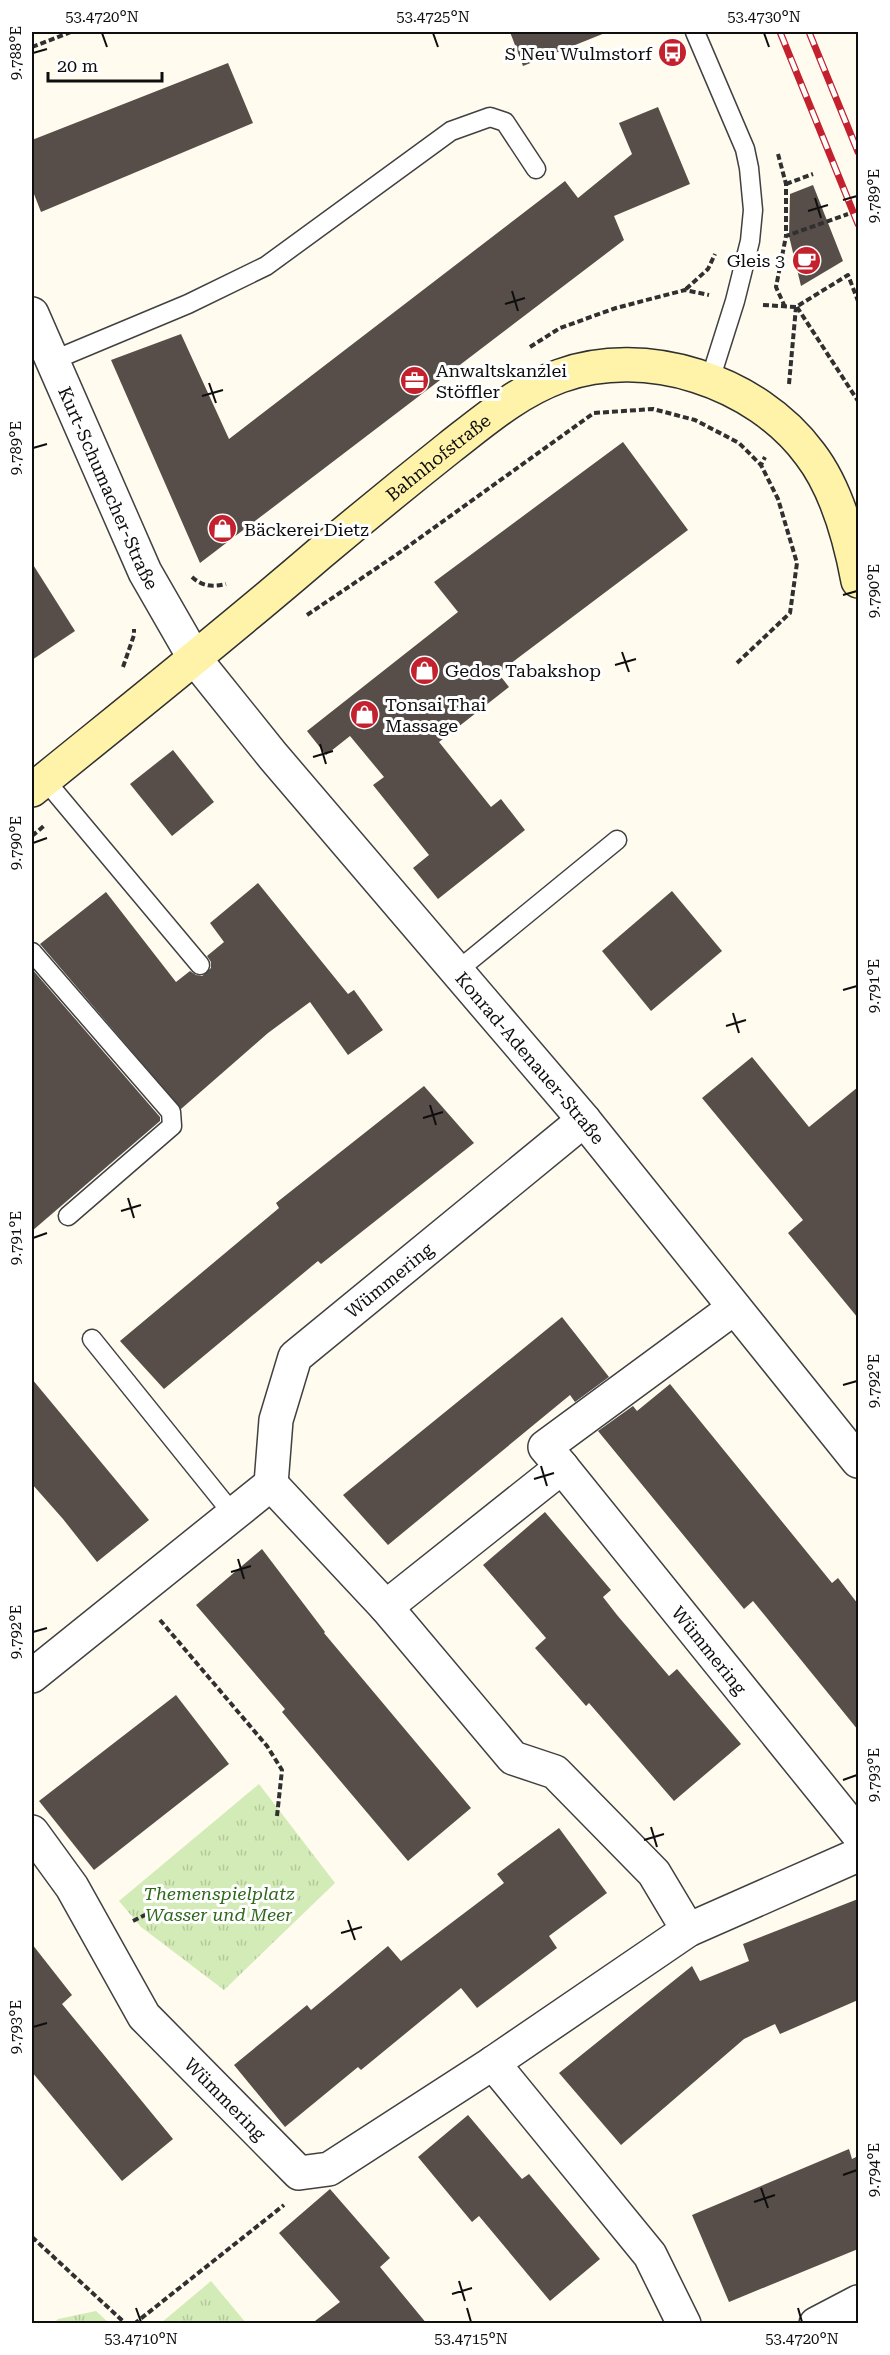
<svg xmlns="http://www.w3.org/2000/svg" width="890" height="2355" font-family="'Roboto Serif',serif">
	<defs>
		<pattern id="park-tufts" width="24" height="20" patternUnits="userSpaceOnUse" patternTransform="scale(1.5)"><rect width="24" height="20" fill="#d3ebb7"/><path d="M3 7l-1-3M5 7V3M7 7l1-3M15 17l-1-3M17 17v-4M19 17l1-3" fill="none" stroke="#b4c89c"/></pattern>
	</defs>
	<rect width="100%" height="100%" fill="#fffbef"/>
	<g fill="url(#park-tufts)">
		<polygon points="259,1784 335,1883 224,1990 141,1927 119,1901"/>
		<polygon points="211,2281 246,2323 161,2323"/>
		<polygon points="96,2311 109,2323 54,2323 58,2319"/>
	</g>
	<g fill="#574e4a">
		<polygon points="510,32 604,32 605,33 523,66"/>
		<polygon points="228,63 253,123 41,212 32,189 32,140"/>
		<polygon points="658,107 690,184 614,216 624,240 200,563 111,360 181,334 229,439 565,181 578,198 632,154 619,123"/>
		<polygon points="813,185 843,261 801,286 789,236 790,194"/>
		<polygon points="623,442 688,530 498,673 509,687 439,742 491,807 501,799 525,830 438,899 413,868 429,855 373,785 384,777 350,736 326,755 307,731 458,612 434,582"/>
		<polygon points="32,563 75,631 32,660"/>
		<polygon points="173,750 214,802 172,836 130,784"/>
		<polygon points="258,883 348,994 354,990 383,1030 348,1055 310,1002 268,1033 181,1109 40,944 106,892 176,982 190,971 196,975 202,976 211,968 211,962 207,956 224,942 210,923"/>
		<polygon points="672,891 722,951 651,1011 602,951"/>
		<polygon points="32,969 160,1117 160,1121 32,1231"/>
		<polygon points="752,1057 809,1127 858,1087 858,1318 788,1233 803,1220 702,1098"/>
		<polygon points="424,1086 474,1143 321,1264 318,1261 164,1389 120,1341 279,1208 276,1203"/>
		<polygon points="562,1317 609,1377 575,1402 570,1395 388,1545 343,1495"/>
		<polygon points="32,1379 149,1520 97,1562 63,1519 32,1484"/>
		<polygon points="670,1384 832,1583 838,1578 858,1604 858,1730 753,1601 744,1609 598,1431 633,1406 637,1411"/>
		<polygon points="545,1512 611,1590 603,1597 617,1615 669,1676 677,1669 741,1744 674,1801 589,1703 586,1706 535,1648 546,1638 483,1565"/>
		<polygon points="262,1549 325,1632 324,1633 471,1808 408,1861 282,1712 285,1709 196,1605"/>
		<polygon points="176,1695 229,1764 94,1870 39,1801"/>
		<polygon points="559,1828 607,1893 549,1936 557,1948 477,2008 461,1988 361,2070 358,2067 285,2127 234,2065 307,2005 311,2010 388,1946 401,1961 504,1883 497,1874"/>
		<polygon points="858,1899 858,2000 780,2034 775,2024 744,2039 621,2145 559,2073 692,1966 700,1981 749,1961 743,1944"/>
		<polygon points="32,1944 72,1995 62,2004 173,2139 122,2181 32,2072"/>
		<polygon points="468,2115 522,2179 529,2174 600,2259 550,2301 479,2216 472,2222 418,2157"/>
		<polygon points="849,2149 852,2159 858,2156 858,2249 729,2302 692,2215"/>
		<polygon points="330,2189 390,2258 380,2267 427,2324 311,2324 340,2302 279,2233"/>
	</g>
	<g fill="none" stroke-linecap="round" stroke-linejoin="round">
		<defs>
			<g id="lane">
				<polyline points="695,32 745,149 749,168 753,210 750,241 735,301 710,380"/>
				<polyline points="54,360 188,304 266,266 451,131 490,117 505,122 536,169"/>
				<polyline points="45,780 200,965"/>
				<polyline points="32,952 171,1112 172,1126 68,1216"/>
				<polyline points="457,971 617,840"/>
				<polyline points="92,1339 233,1514"/>
			</g>
			<g id="street">
				<path id="s1" d="M 32,314 L 145,572 L 195,659 L 273,756 L 584,1120 L 858,1461"/>
				<polyline points="562,1467 545,1447 734,1308"/>
				<polyline points="271,1484 386,1607 513,1758 555,1772 654,1873 688,1930"/>
				<path id="s2" d="M 386,1607 L 562,1467 L 858,1834"/>
				<path id="s3" d="M 32,1676 L 271,1484 L 276,1420 L 295,1357 L 584,1120"/>
				<path id="s4" d="M 32,1832 L 72,1887 L 144,2016 L 299,2173 L 329,2169 L 493,2063 L 688,1930 L 858,1855"/>
				<polyline points="493,2063 650,2255 684,2324"/>
				<polyline points="816,2324 858,2302"/>
			</g>
			<g id="secondary">
				<path id="s5" d="M 32,790 C 128,712 225,635 319,554 C 362,518 406,482 450,447 C 486,419 517,392 560,376 C 646,345 756,381 810,454 C 837,489 850,538 858,581"/>
			</g>
		</defs>
		<use href="#lane" stroke="#414141" stroke-width="21"/>
		<use href="#street" stroke="#414141" stroke-width="36"/>
		<use href="#secondary" stroke="#303030" stroke-width="36"/>
		<g stroke="#303030" stroke-width="4" stroke-dasharray="6 3" stroke-linecap="butt">
			<polyline points="32,47 71,32"/>
			<polyline points="778,154 786,184 786,236"/>
			<polyline points="786,184 813,174"/>
			<polyline points="686,289 708,269 715,254"/>
			<polyline points="763,305 796,307 848,275 858,301"/>
			<polyline points="785,307 776,287 786,236 848,214"/>
			<polyline points="797,307 858,401"/>
			<polyline points="530,347 560,328 616,308 685,290 709,295"/>
			<polyline points="789,384 796,307"/>
			<path d="M 192,577 C 203,587 213,587 226,584"/>
			<polyline points="307,615 396,555 594,413 653,409 695,420 739,443 761,465"/>
			<polyline points="737,663 790,613 797,563 778,499 761,465 765,457"/>
			<polyline points="123,667 134,635 134,629"/>
			<polyline points="32,836 45,825"/>
			<polyline points="160,1620 267,1746 282,1770 277,1816"/>
			<polyline points="133,1921 147,1914"/>
			<polyline points="32,2237 126,2324"/>
			<polyline points="134,2324 284,2205"/>
		</g>
		<use href="#lane" stroke="#fff" stroke-width="18"/>
		<use href="#street" stroke="#fff" stroke-width="33"/>
		<use href="#secondary" stroke="#fff3aa" stroke-width="33"/>
		<defs>
			<g id="rail">
				<polyline points="780,32 858,224"/>
				<polyline points="809,32 858,152"/>
			</g>
		</defs>
		<use href="#rail" stroke="#c3212d" stroke-width="7"/>
		<use href="#rail" stroke="#fff" stroke-width="4.5" stroke-dasharray="14" stroke-linecap="butt"/>
	</g>
	<path fill="none" stroke="#0e0e0e" stroke-width="2" d="M 102,33 L 107,47M 433,33 L 438,47M 764,33 L 769,47M 33,53 L 47,49M 815,198 L 821,218M 843,200 L 857,196M 808,211 L 828,205M 512,291 L 518,311M 505,304 L 525,298M 209,383 L 216,403M 202,396 L 223,390M 33,448 L 47,444M 843,595 L 857,591M 622,652 L 629,672M 615,665 L 636,659M 320,744 L 326,764M 313,757 L 333,751M 33,843 L 47,838M 843,990 L 857,986M 733,1013 L 739,1033M 726,1026 L 746,1020M 430,1105 L 436,1125M 423,1118 L 443,1112M 128,1198 L 134,1218M 121,1211 L 141,1205M 33,1238 L 47,1233M 843,1385 L 857,1381M 541,1466 L 547,1486M 534,1479 L 554,1473M 238,1559 L 244,1579M 231,1572 L 251,1566M 33,1632 L 47,1628M 843,1780 L 857,1775M 651,1827 L 657,1847M 644,1840 L 664,1834M 348,1920 L 355,1940M 341,1933 L 362,1927M 33,2027 L 47,2023M 843,2175 L 857,2170M 761,2188 L 768,2208M 754,2202 L 775,2195M 459,2281 L 465,2301M 452,2294 L 472,2288M 136,2308 L 141,2322M 467,2308 L 471,2322M 798,2308 L 802,2322"/>
	<defs>
		<symbol id="bus-disc" viewBox="-11 -11 22 22"><circle r="9.5" fill="#c3212d" stroke="#fff"/><path d="M-5-6H5V4H4V6H2V4H-2V6H-4V4H-5ZM-3.5-4V0h7V-4ZM-3.5 1.2v1.5H-2V1.2ZM2 1.2v1.5H3.5V1.2Z" fill="#fff"/></symbol>
		<symbol id="cafe-disc" viewBox="-11 -11 22 22"><circle r="9.5" fill="#c3212d" stroke="#fff"/><path d="M-5.5-4.5H6V0H3Q3 3.5 0 3.5H-2.5Q-5.5 3.5-5.5 0ZM3-3.2v2h1.7v-2ZM-6 4.5H4V6H-6Z" fill="#fff"/></symbol>
		<symbol id="office-disc" viewBox="-11 -11 22 22"><circle r="9.5" fill="#c3212d" stroke="#fff"/><path d="M-6-3h4V-5.5h4V-3h4V5H-6ZM-1-4.5V-3h2v-1.5ZM-6 0V1H6V0Z" fill="#fff"/></symbol>
		<symbol id="shop-disc" viewBox="-11 -11 22 22"><circle r="9.5" fill="#c3212d" stroke="#fff"/><path d="M-5-2.5h2.3a2.7 3.5 0 0 1 5.4 0H5L5.5 6h-11ZM-1.5-2.5h3a1.5 2.3 0 0 0-3 0Z" fill="#fff"/></symbol>
	</defs>
	<g fill-rule="evenodd">
		<use href="#bus-disc" x="656" y="36" width="33" height="33"/>
		<use href="#cafe-disc" x="790" y="244" width="33" height="33"/>
		<use href="#office-disc" x="398" y="364" width="33" height="33"/>
		<use href="#shop-disc" x="206" y="512" width="33" height="33"/>
		<use href="#shop-disc" x="408" y="654" width="33" height="33"/>
		<use href="#shop-disc" x="348" y="698" width="33" height="33"/>
	</g>
	<g text-anchor="middle" dominant-baseline="central" stroke-width="6" stroke-linejoin="round" paint-order="stroke">
		<g font-size="18" fill="#0e0e0e" stroke="#fff" text-anchor="start">
			<text x="652" y="53" text-anchor="end">S Neu Wulmstorf</text>
			<text x="785" y="260" text-anchor="end">Gleis 3</text>
			<text x="436" y="370">Anwaltskanzlei<tspan x="436" dy="21">Stöffler</tspan></text>
			<text x="244" y="529">Bäckerei Dietz</text>
			<text x="445" y="670">Gedos Tabakshop</text>
			<text x="385" y="704">Tonsai Thai<tspan x="385" dy="21">Massage</tspan></text>
		</g>
		<g font-size="18" fill="#0e0e0e" stroke="#fff">
			<text stroke="none"><textPath href="#s5" startOffset="525">Bahnhofstraße</textPath></text>
			<text stroke="none"><textPath href="#s1" startOffset="190">Kurt-Schumacher-Straße</textPath></text>
			<text stroke="none"><textPath href="#s1" startOffset="903">Konrad-Adenauer-Straße</textPath></text>
			<text stroke="none"><textPath href="#s3" startOffset="558">Wümmering</textPath></text>
			<text stroke="none"><textPath href="#s2" startOffset="460">Wümmering</textPath></text>
			<text stroke="none"><textPath href="#s4" startOffset="332">Wümmering</textPath></text>
		</g>
		<g font-size="18" font-style="italic" fill="#2e681c" stroke="#fff">
			<text x="219" y="1893">Themenspielplatz<tspan x="219" dy="21">Wasser und Meer</tspan></text>
		</g>
	</g>
	<rect width="890" height="2355" fill="none" stroke="#ffffff" stroke-width="66"/>
	<path d="M48 72v9h114v-9" fill="none" stroke="#0e0e0e" stroke-width="3"/>
	<text x="57" y="72" font-size="18" fill="#0e0e0e" stroke="#ffffff" stroke-width="4.5" paint-order="stroke">20 m</text>
	<rect x="33" y="33" width="824" height="2289" fill="none" stroke="#0e0e0e" stroke-width="2"/>
	<g font-size="15" text-anchor="middle" fill="#0e0e0e">
		<text x="102" y="22">53.4720°N</text>
		<text x="433" y="22">53.4725°N</text>
		<text x="764" y="22">53.4730°N</text>
		<text transform="translate(16 53) rotate(-90)" y="5">9.788°E</text>
		<text transform="translate(874 196) rotate(-90)" y="5">9.789°E</text>
		<text transform="translate(16 448) rotate(-90)" y="5">9.789°E</text>
		<text transform="translate(874 591) rotate(-90)" y="5">9.790°E</text>
		<text transform="translate(16 843) rotate(-90)" y="5">9.790°E</text>
		<text transform="translate(874 986) rotate(-90)" y="5">9.791°E</text>
		<text transform="translate(16 1238) rotate(-90)" y="5">9.791°E</text>
		<text transform="translate(874 1381) rotate(-90)" y="5">9.792°E</text>
		<text transform="translate(16 1632) rotate(-90)" y="5">9.792°E</text>
		<text transform="translate(874 1775) rotate(-90)" y="5">9.793°E</text>
		<text transform="translate(16 2027) rotate(-90)" y="5">9.793°E</text>
		<text transform="translate(874 2170) rotate(-90)" y="5">9.794°E</text>
		<text x="141" y="2344">53.4710°N</text>
		<text x="471" y="2344">53.4715°N</text>
		<text x="802" y="2344">53.4720°N</text>
	</g>
</svg>
